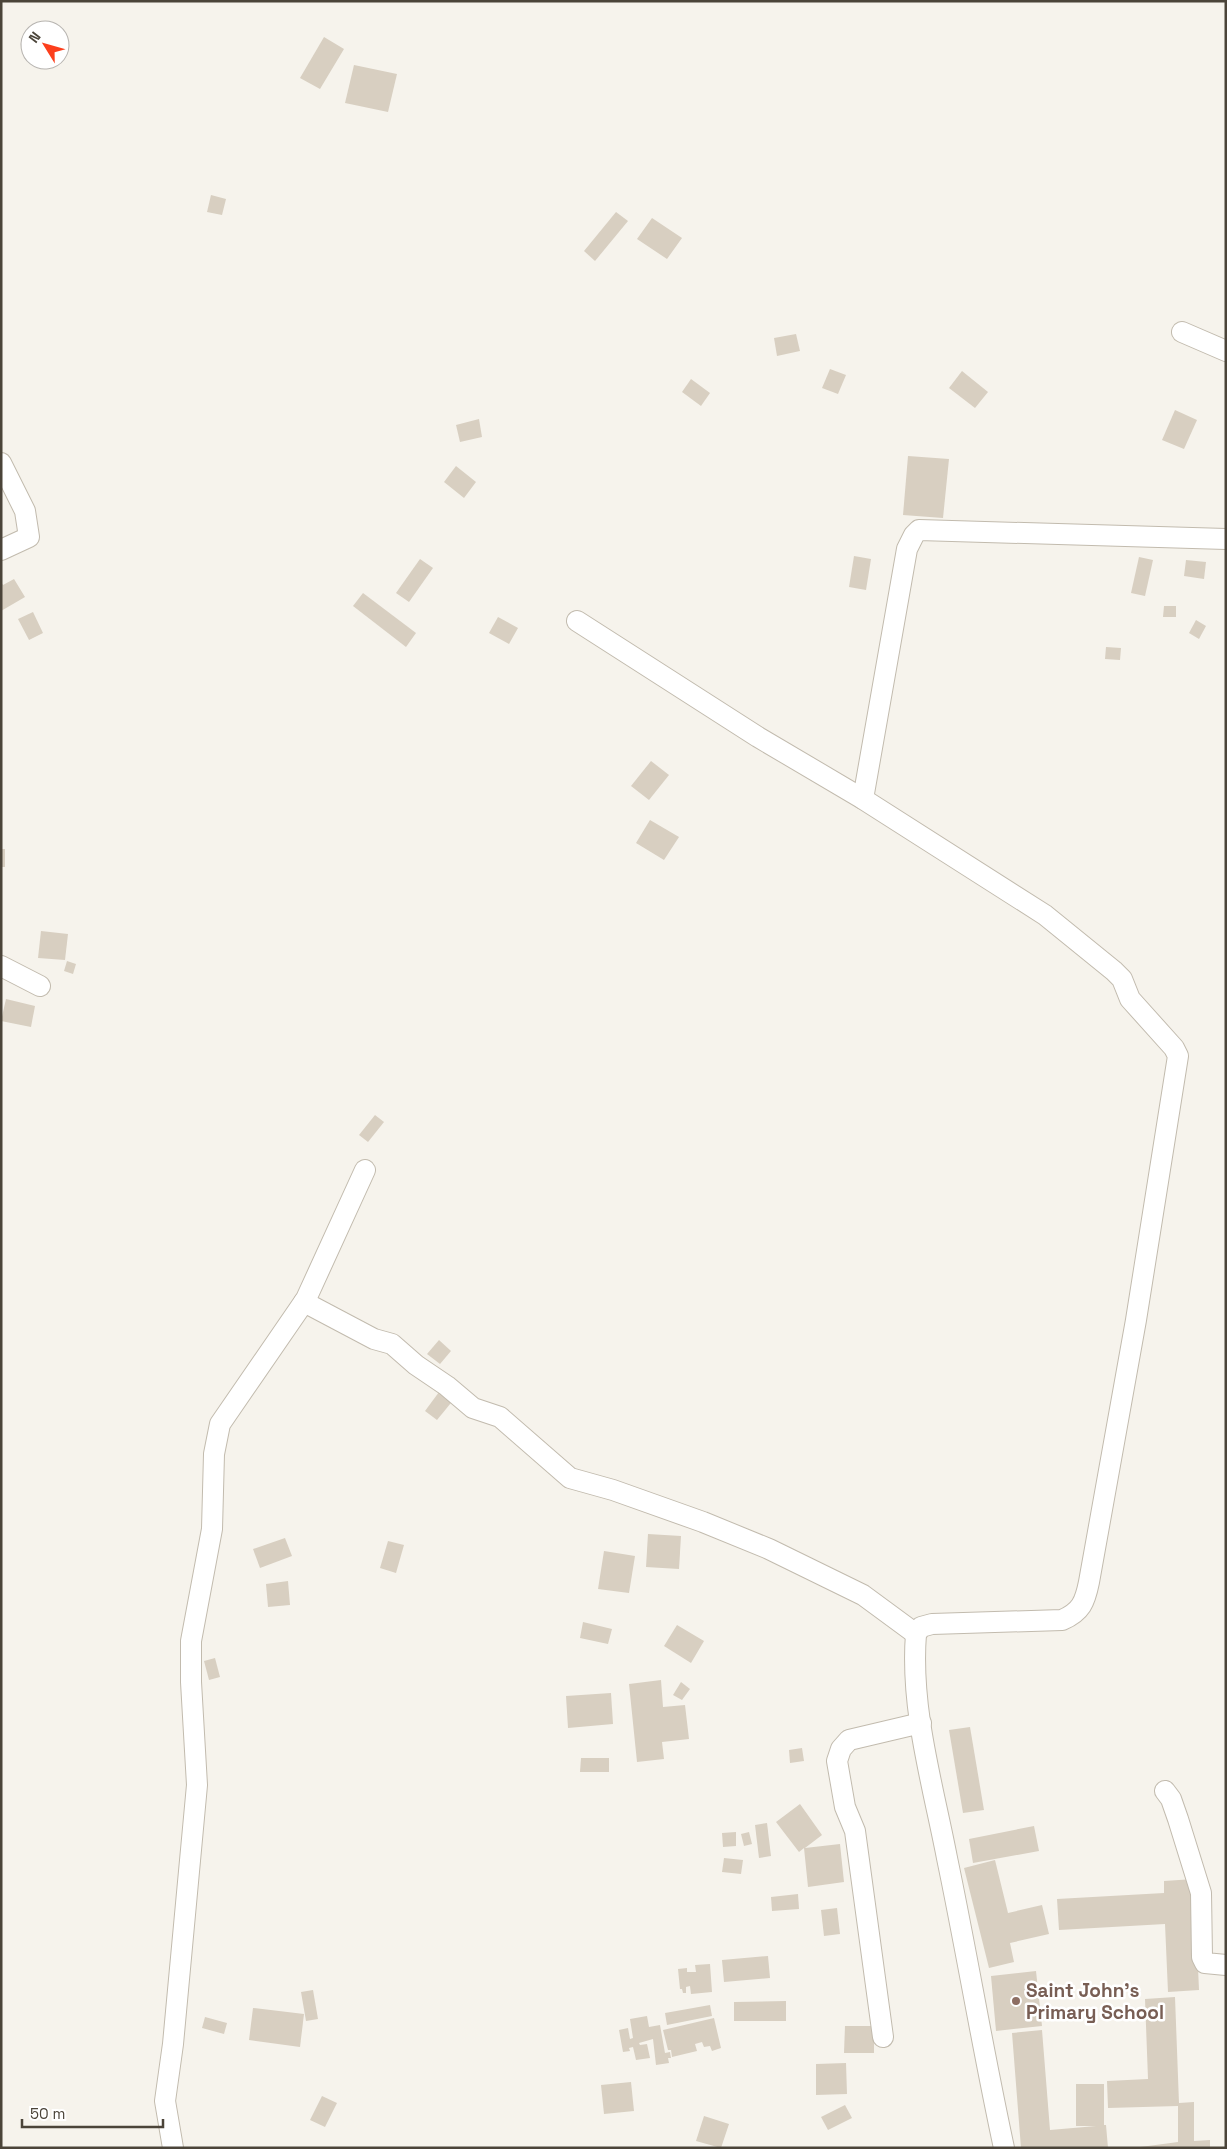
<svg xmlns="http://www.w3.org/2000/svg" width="1227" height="2149" font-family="'Space Grotesk',sans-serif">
	<rect width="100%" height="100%" fill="#f6f3ec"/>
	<g fill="#d8cfc1">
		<polygon points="324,37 344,49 320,89 300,78"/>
		<polygon points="354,65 397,74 388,112 345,103"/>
		<polygon points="211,195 226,199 222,215 207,212"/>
		<polygon points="616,212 628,221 595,261 584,251"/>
		<polygon points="652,218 682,238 667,259 637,239"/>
		<polygon points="796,334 800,351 777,356 774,338"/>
		<polygon points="830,369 846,375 838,394 822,388"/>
		<polygon points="962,371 988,392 975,408 949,388"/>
		<polygon points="691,379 710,393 701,406 682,392"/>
		<polygon points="1175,410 1197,420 1184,449 1162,440"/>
		<polygon points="479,419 482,437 460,442 456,425"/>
		<polygon points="908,456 949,459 943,518 903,515"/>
		<polygon points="456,466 476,482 464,498 444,482"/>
		<polygon points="854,556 871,559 866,590 849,587"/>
		<polygon points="1139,557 1153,560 1145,596 1131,593"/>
		<polygon points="420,559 433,568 409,602 396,593"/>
		<polygon points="1186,560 1206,562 1204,579 1184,576"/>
		<polygon points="14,579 25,597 1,611 1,582 3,585"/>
		<polygon points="363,593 416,633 406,647 353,606"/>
		<polygon points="1164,606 1176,606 1176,617 1163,617"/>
		<polygon points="33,612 43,633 29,640 18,619"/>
		<polygon points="498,617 518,628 509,644 489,633"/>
		<polygon points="1196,620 1206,626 1199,639 1189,633"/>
		<polygon points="1106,647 1121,648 1120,660 1105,659"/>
		<polygon points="651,761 669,775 649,800 631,786"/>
		<polygon points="650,820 679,837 664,860 636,843"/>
		<rect x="1" y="849" width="4" height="18"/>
		<polygon points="41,931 68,934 65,960 38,958"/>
		<polygon points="67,961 76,964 73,974 64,971"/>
		<polygon points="6,999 35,1006 31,1027 1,1021"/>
		<polygon points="375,1115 384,1122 368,1142 359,1135"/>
		<polygon points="439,1340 451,1351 440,1364 427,1354"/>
		<polygon points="442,1388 455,1398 437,1420 425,1411"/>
		<polygon points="648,1534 681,1536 679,1569 646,1567"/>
		<polygon points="285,1538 292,1556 260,1568 253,1549"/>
		<polygon points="388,1541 404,1545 396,1573 380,1568"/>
		<polygon points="604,1551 635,1556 629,1593 598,1589"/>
		<polygon points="288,1581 290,1605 268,1607 266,1584"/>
		<polygon points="583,1622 612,1629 608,1644 580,1638"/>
		<polygon points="677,1625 704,1641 691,1663 664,1646"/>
		<polygon points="215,1658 220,1677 209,1680 204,1661"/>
		<polygon points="661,1680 663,1707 685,1705 689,1739 662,1742 664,1759 637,1762 629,1684"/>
		<polygon points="681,1682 690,1689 682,1700 673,1695"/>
		<polygon points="611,1693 613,1724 568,1728 566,1696"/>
		<polygon points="970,1727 984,1810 963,1813 949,1730"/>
		<polygon points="802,1748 804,1761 790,1763 789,1750"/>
		<polygon points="581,1758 609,1758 609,1772 580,1772"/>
		<polygon points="800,1804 822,1835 805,1848 840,1844 844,1882 808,1887 804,1848 799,1852 776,1822"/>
		<polygon points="767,1823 771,1856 759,1858 755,1825"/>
		<polygon points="1034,1826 1039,1851 973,1863 969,1839"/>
		<polygon points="736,1832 736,1846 723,1847 722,1833"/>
		<polygon points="749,1832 752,1844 744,1846 741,1834"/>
		<polygon points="724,1858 743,1860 741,1874 722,1872"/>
		<polygon points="995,1860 1008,1913 1042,1905 1049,1934 1010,1943 1014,1962 989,1968 964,1868"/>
		<polygon points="1194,1879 1199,1990 1168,1992 1165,1924 1059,1930 1057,1899 1164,1893 1164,1881"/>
		<polygon points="798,1894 799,1909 772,1911 771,1897"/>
		<polygon points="837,1908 840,1934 824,1936 821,1910"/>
		<polygon points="768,1956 770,1978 724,1982 722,1960"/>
		<polygon points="710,1964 712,1992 691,1994 690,1986 686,1987 686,1993 683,1993 682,1989 680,1989 678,1969 687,1968 687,1972 696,1972 695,1965"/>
		<polygon points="1036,1971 1042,2026 996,2031 991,1976"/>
		<polygon points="313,1990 318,2019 306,2021 301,1992"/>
		<polygon points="1175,1997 1179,2103 1194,2102 1194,2141 1210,2140 1210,2148 1133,2148 1178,2142 1178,2106 1108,2108 1107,2081 1148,2079 1145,1999"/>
		<polygon points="786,2001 786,2021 734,2021 734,2002"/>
		<polygon points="710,2005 712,2016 667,2025 665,2013"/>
		<polygon points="253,2008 304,2014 300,2047 249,2040"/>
		<polygon points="647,2016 649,2027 660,2025 665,2053 670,2052 671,2058 668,2058 669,2063 656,2065 653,2039 639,2043 640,2045 647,2044 650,2058 636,2060 633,2047 629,2048 630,2051 623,2052 619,2030 628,2028 630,2039 633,2038 630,2019"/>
		<polygon points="205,2017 227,2023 224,2034 202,2028"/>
		<polygon points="714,2018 721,2048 712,2051 710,2046 704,2047 702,2042 695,2044 697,2051 672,2057 671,2050 668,2050 663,2030"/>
		<polygon points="845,2026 874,2026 874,2053 844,2053"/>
		<polygon points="1042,2030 1050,2130 1096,2126 1076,2126 1076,2084 1104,2084 1104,2125 1106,2125 1108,2148 1021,2148 1012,2033"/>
		<polygon points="846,2063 847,2094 816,2095 816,2064"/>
		<polygon points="631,2082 634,2111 604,2114 601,2085"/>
		<polygon points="322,2096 337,2103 325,2127 310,2120"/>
		<polygon points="845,2105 852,2118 828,2130 821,2117"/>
		<polygon points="704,2116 729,2124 721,2148 696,2141"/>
	</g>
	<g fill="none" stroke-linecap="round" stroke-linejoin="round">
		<defs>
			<g id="minor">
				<polyline points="1182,332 1226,351"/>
				<polyline points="1,463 25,511 29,537 1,550"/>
				<path d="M 577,621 L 758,737 L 863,799 L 1045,915 L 1114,971 L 1122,979 L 1130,999 L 1174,1048 L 1178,1056 L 1136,1320 L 1089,1582 C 1085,1602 1081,1612 1062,1620 L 932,1624 L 921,1627 L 916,1634 C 910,1709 933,1785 947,1858 C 967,1954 983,2051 1004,2148"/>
				<polyline points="863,799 907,549 914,535 919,530 1226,539"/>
				<polyline points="1,966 40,986"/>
				<polyline points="304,1302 374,1339 392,1344 416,1365 447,1386 473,1408 500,1417 570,1478 613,1490 703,1522 769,1549 863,1595 916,1634"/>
				<polyline points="1165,1791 1171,1799 1178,1819 1201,1893 1202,1957 1205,1963 1226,1965"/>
				<polyline points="883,2037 855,1831 845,1807 837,1761 841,1749 849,1740 921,1723"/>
				<polyline points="173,2148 165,2101 173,2044 197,1785 191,1682 191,1641 212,1529 214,1454 220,1424 306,1299 365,1170"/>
			</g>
		</defs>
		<use href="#minor" stroke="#c2bbae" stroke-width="22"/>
		<use href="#minor" stroke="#fff" stroke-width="20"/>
	</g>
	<circle fill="#8d6e63" stroke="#fff" stroke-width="2" cx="1016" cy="2001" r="5"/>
	<g text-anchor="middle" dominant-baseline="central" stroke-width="5" stroke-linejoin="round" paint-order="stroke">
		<g font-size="19" font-weight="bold" fill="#785e54" stroke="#fff" text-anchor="start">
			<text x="1026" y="1990">Saint John's<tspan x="1026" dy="22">Primary School</tspan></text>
		</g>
	</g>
	<rect width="1227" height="2149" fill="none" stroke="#4b4439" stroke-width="5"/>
	<g transform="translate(45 45) rotate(307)"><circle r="24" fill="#ffffff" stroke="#b7b4b0"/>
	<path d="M0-4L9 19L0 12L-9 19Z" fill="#fc3f1d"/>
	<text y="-8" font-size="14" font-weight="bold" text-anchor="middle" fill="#4b4439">N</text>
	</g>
	<path d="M22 2119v8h141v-8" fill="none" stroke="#4b4439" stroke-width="2.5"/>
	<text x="30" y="2119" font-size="15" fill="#4b4439" stroke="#ffffff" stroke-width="4" paint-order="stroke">50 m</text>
</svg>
